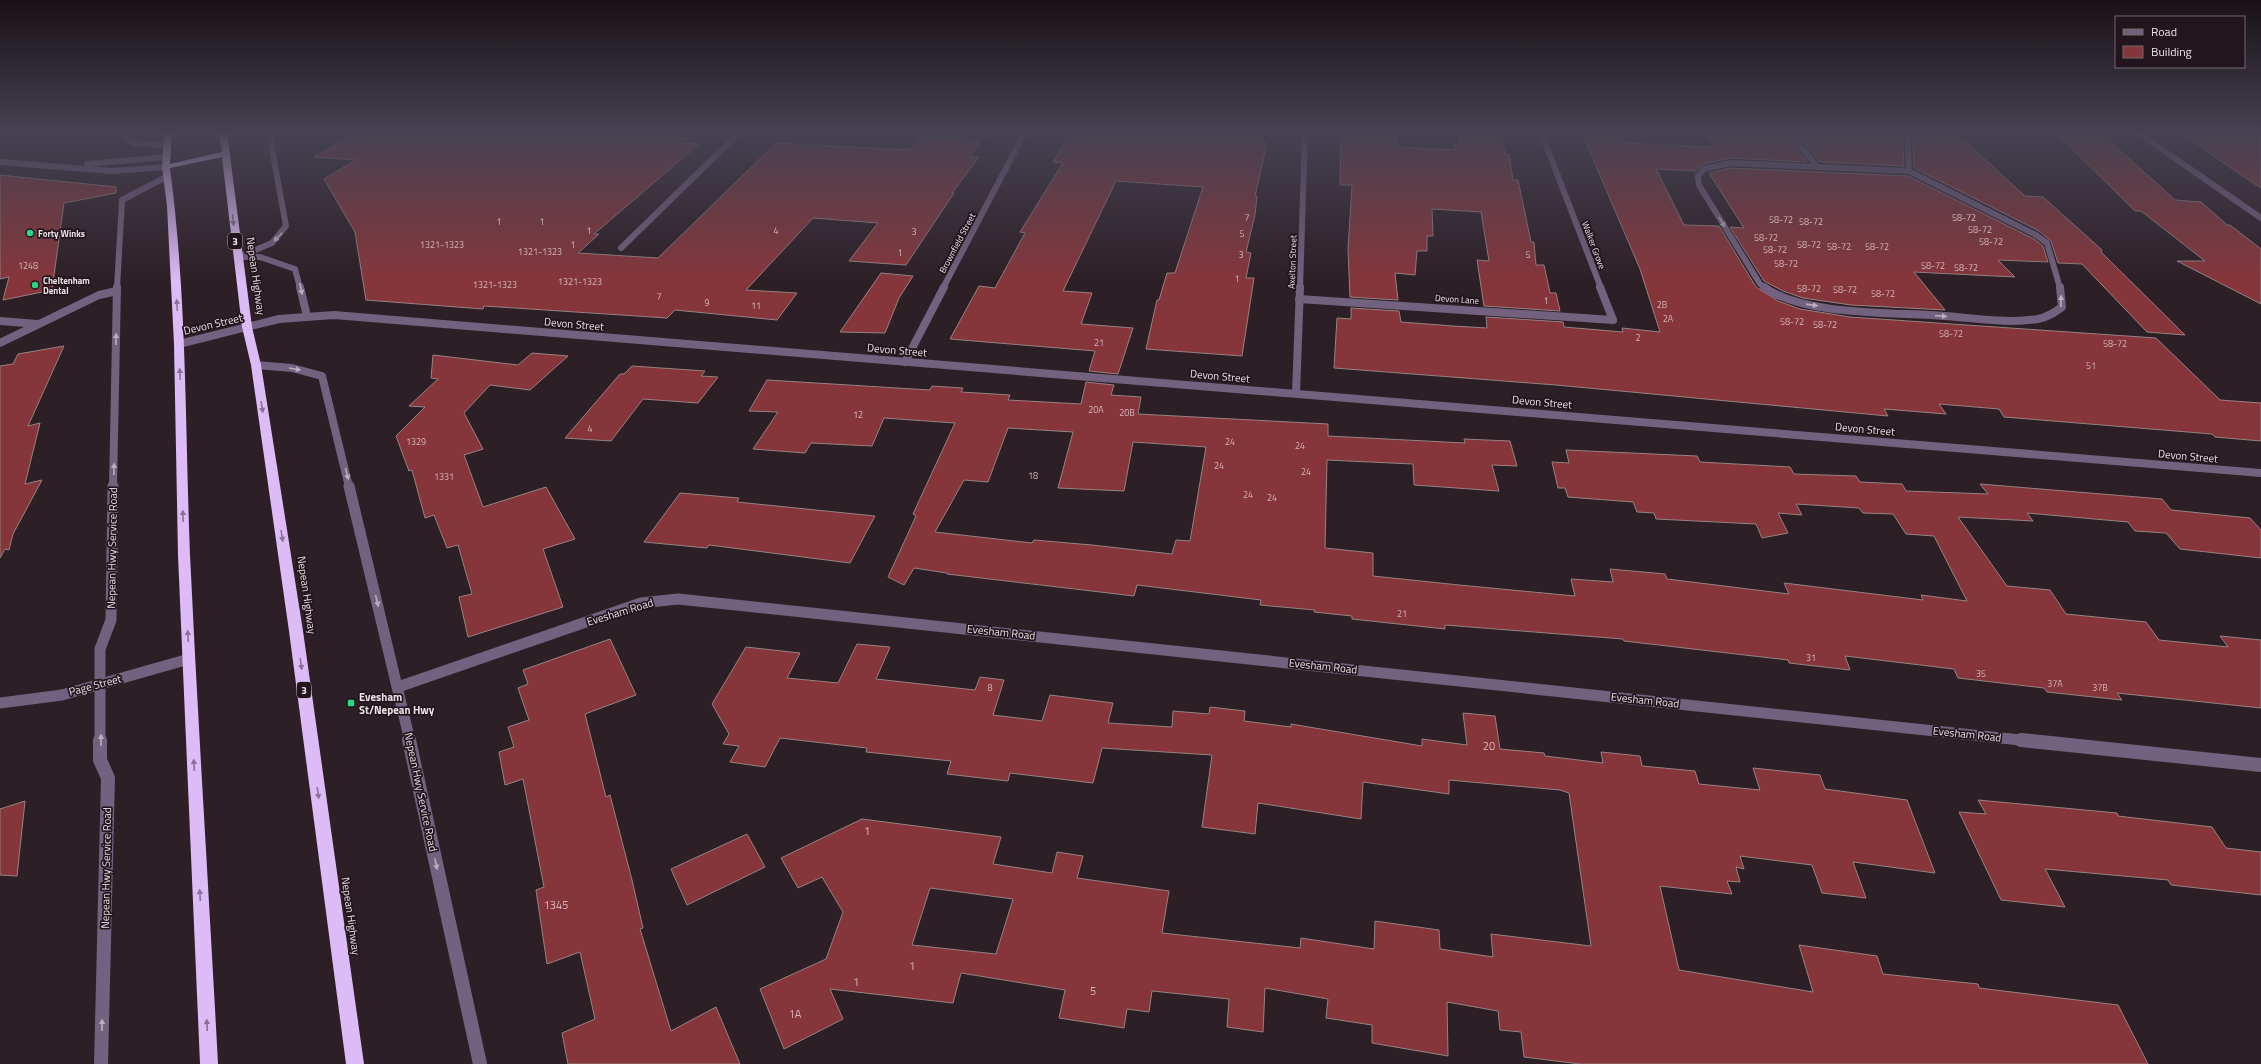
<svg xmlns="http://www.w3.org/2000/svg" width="2261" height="1064" font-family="'Titillium Web',sans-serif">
	<rect width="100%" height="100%" fill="#2d1f26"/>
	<g fill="#86363b" stroke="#978282" fill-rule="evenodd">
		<polygon points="359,132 569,132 688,139 684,143 699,144 594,234 599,234 578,253 658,258 776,143 910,150 920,138 981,142 970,157 979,157 952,193 954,193 906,265 849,261 878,223 813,218 746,290 797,293 777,320 675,310 667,318 484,306 483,309 366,300 355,232 324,179 356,160 314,157"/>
		<polygon points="1072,132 1134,132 1133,134 1197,138 1199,132 1263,132 1261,142 1267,143 1255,196 1257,196 1255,215 1246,252 1251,253 1246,278 1254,278 1242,356 1146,349 1157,300 1159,300 1167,273 1175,273 1203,187 1116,181 1063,291 1092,293 1081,324 1133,328 1118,374 1089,371 1095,351 950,339 979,286 995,288 1025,233 1020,232 1063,163 1053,162"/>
		<polygon points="1350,132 1395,132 1398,147 1455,150 1455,144 1460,144 1458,132 1500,132 1505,154 1509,154 1513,180 1518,180 1531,242 1534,242 1536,265 1544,265 1550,293 1556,293 1560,311 1484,306 1477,260 1489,261 1481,212 1432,209 1433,236 1427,236 1427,251 1417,251 1415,275 1395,273 1398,300 1350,297 1348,249 1352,185 1340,185 1341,135 1351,136"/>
		<polygon points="1704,132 1784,132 1807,162 1730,158 1703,164 1696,171 1656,169 1684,225 1719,226 1756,287 1778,301 1800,309 1850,317 2156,338 2220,400 2261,403 2261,441 2215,437 2212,434 2004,417 1999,409 1939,404 1946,414 1884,409 1888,416 1556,385 1334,368 1337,318 1351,319 1351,308 1399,311 1401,322 1453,326 1487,328 1486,317 1563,322 1564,327 1623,332 1622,328 1660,332 1640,269 1582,133 1622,135 1626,143 1714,147"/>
		<polygon points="1795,132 1902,132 1904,166 1820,162"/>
		<polygon points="1912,132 1955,132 2025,196 2043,197 2102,250 2101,252 2185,335 2147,332 2082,264 2058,263 2051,241 2039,231 1914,168"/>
		<polygon points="2055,132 2100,132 2175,200 2201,202 2227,225 2230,225 2261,249 2261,304 2177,261 2205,261 2141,211 2135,211"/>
		<polygon points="2180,132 2261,132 2261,188 2228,166"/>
		<polygon points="1730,168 1908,176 2034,239 2043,246 2048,262 1998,260 2015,277 1914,272 1945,310 1851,305 1803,298 1783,291 1764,281 1730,227 1744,228 1709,173"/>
		<polygon points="0,175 116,187 116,193 64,203 52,290 3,300 9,277 0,279"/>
		<polygon points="881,273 913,276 899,298 885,333 840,332"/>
		<polygon points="64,346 28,426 40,423 25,484 42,480 13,534 9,550 5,549 0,558 0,366 13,364 18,354"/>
		<polygon points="532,353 568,356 530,390 490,385 464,413 483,449 464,455 483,507 546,487 575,539 543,549 563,607 468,637 459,597 472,594 458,545 447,548 434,515 425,518 412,470 409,471 396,436 425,407 409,406 438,379 431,378 433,355 518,365"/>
		<polygon points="632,366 705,371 701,376 718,377 698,403 643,399 611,441 565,438 620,374 624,374"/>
		<path d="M 767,380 L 930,390 L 932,386 L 963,388 L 961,392 L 1010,395 L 1008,400 L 1081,404 L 1086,382 L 1114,385 L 1111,395 L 1141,397 L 1138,414 L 1328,424 L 1328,436 L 1465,443 L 1464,439 L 1510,441 L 1517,466 L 1492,465 L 1499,491 L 1414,485 L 1413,464 L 1327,460 L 1325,548 L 1373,553 L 1373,576 L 1459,585 L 1575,596 L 1571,579 L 1613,582 L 1610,569 L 1665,574 L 1667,579 L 1789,594 L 1784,583 L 1923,600 L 1921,595 L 1967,601 L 1934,536 L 1906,534 L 1893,514 L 1863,513 L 1859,508 L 1796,504 L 1802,515 L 1778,513 L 1788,533 L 1762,538 L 1756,524 L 1656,519 L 1654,513 L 1637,512 L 1633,502 L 1568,497 L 1565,488 L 1558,488 L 1552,462 L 1569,463 L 1566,450 L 1697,456 L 1700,462 L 1790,467 L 1794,474 L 1856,476 L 1860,482 L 1902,484 L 1906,491 L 1988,494 L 1980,484 L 2162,499 L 2171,510 L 2250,518 L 2261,530 L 2261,558 L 2180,549 L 2166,533 L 2135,531 L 2128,522 L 2027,513 L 2033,521 L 1958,517 L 2007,586 L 2050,590 L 2066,614 L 2146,622 L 2159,640 L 2228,647 L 2220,636 L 2261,640 L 2261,708 L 2117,693 L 2122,700 L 2047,692 L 2044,688 L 1958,678 L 1954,669 L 1845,656 L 1850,670 L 1789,663 L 1788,660 L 1624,641 L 1623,639 L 1445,625 L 1445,629 L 1352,619 L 1352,616 L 1314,612 L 1315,610 L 1260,605 L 1261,600 L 1137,585 L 1134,596 L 947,574 L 947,573 L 914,568 L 904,585 L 888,577 L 916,516 L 913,514 L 955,423 L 884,418 L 872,446 L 811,443 L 805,453 L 753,449 L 778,412 L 749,411 ZM 1008,428 L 1073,432 L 1058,488 L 1124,491 L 1133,442 L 1206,447 L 1190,541 L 1176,540 L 1172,554 L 1092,545 L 1034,540 L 1032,543 L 935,532 L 964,480 L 988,482 Z"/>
		<polygon points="680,493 739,498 737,502 875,516 850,563 709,545 707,548 644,542"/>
		<polygon points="610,639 636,695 585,714 606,797 610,795 632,880 643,928 640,929 671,1031 716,1007 740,1064 568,1064 562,1033 595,1019 580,952 547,964 536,890 544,887 523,779 505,785 499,752 514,747 508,727 529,720 518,688 528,684 523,670"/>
		<path d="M 857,644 L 890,647 L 876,679 L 975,690 L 980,677 L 1004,680 L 993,715 L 1042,721 L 1050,695 L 1113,703 L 1108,723 L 1172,727 L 1173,711 L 1209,714 L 1210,707 L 1245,711 L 1244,721 L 1291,727 L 1291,724 L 1422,746 L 1422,739 L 1467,745 L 1463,713 L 1495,716 L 1500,749 L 1544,753 L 1545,756 L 1603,763 L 1601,752 L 1640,756 L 1642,766 L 1695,771 L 1699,784 L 1760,790 L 1753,768 L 1820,775 L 1825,789 L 1907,800 L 1935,873 L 1853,862 L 1866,898 L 1822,893 L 1812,865 L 1740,856 L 1744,869 L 1736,867 L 1740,882 L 1727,881 L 1732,894 L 1660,886 L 1679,970 L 1813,992 L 1799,945 L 1877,956 L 1883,974 L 1978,984 L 1979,988 L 2118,1005 L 2148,1064 L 1580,1064 L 1524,1057 L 1521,1032 L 1500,1030 L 1498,1011 L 1447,1002 L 1448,1056 L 1372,1043 L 1372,1025 L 1326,1018 L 1328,999 L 1265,988 L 1263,1032 L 1227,1027 L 1229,999 L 1152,991 L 1149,1012 L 1127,1009 L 1124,1028 L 1059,1018 L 1065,990 L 961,973 L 953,1003 L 830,989 L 843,1019 L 784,1049 L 760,989 L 826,959 L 843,912 L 822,877 L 798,888 L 781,858 L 862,819 L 1001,837 L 993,864 L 1052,873 L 1057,852 L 1083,856 L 1077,878 L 1169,891 L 1162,933 L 1300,948 L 1301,938 L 1374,949 L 1375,921 L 1439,930 L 1440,949 L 1493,957 L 1491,934 L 1591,946 L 1569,793 L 1560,790 L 1449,780 L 1449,794 L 1363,782 L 1361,819 L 1258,803 L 1255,834 L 1202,827 L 1212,755 L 1102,748 L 1093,783 L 1010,773 L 1008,781 L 947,774 L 951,761 L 866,752 L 867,748 L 780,738 L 765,767 L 730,762 L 739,746 L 723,744 L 729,734 L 712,704 L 746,647 L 800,653 L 787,678 L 838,683 ZM 930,888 L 1013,899 L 996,954 L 912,945 Z"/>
		<polygon points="1978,800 2117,813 2118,816 2212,827 2226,848 2261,852 2261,895 2171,885 2168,880 2045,869 2065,907 2001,900 1959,812 1986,814"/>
		<polygon points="25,801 17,876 0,875 0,809"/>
		<polygon points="747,834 765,867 687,905 671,869"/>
	</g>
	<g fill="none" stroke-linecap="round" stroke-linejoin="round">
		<polyline stroke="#8d8187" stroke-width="1.5" stroke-dasharray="2.5 1.5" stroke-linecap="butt" points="895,134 998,140"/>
		<g stroke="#72617f" stroke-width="6">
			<polyline points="1789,132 1816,165"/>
			<polyline points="1907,132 1909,171"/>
			<polyline points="1765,288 1760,284 1699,185 1698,176 1704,169 1730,163 1909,171 2036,235 2047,243 2060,288"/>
		</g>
		<g stroke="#72617f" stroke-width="8">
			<path d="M 1764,287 C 1802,316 1896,312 1944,316 C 1975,318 2007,324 2038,319 C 2048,317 2054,313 2062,307 L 2060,287"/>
			<polyline points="1299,299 1613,320"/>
		</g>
		<g stroke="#72617f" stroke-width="6">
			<polyline points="125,132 125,137 134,143 168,145"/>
			<polyline points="1541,132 1601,288"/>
			<polyline points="2137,132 2261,218"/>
			<polyline points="0,162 112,171 166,167"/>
			<polyline points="87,164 167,157"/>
			<polyline points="621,248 740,132"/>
			<polyline points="238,257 272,243 286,226 269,132"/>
			<polyline points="244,257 260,257 295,269 300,288"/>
			<polyline points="117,288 122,200 168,176"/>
			<polyline points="943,288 1025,132"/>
			<polyline points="1300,288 1305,132"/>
		</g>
		<g stroke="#72617f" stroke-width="8">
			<polyline points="300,287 307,316"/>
			<polyline points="1600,287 1613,320"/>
			<polyline points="0,321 38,324"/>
			<polyline points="0,343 99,295 117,291"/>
			<polyline points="179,344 279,319 334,315 2261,473"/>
			<polyline points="905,362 944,287"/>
			<polyline points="256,365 292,368 322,376 349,487"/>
			<polyline points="1296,393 1300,287"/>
			<polyline points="113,487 117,287"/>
		</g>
		<g stroke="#72617f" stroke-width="11">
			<polyline points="349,486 410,741"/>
			<polyline points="398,687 641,603 678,599 2030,741"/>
			<polyline points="0,703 62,695 189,659"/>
			<polyline points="100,741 100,649 111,620 113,486"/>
		</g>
		<g stroke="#72617f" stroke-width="14">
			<polyline points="100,740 100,760 108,778 101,1064"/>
			<polyline points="409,740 480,1064"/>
			<polyline points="2021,740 2261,765"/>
		</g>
		<path fill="#ddbbf7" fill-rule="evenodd" d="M 164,132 L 172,132 L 170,164 L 222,152 L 219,132 L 227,132 L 252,327 L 261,365 L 303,631 L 364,1064 L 346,1064 L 289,631 L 251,365 L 242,327 L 222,157 L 170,168 C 187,296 185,426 190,555 C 198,725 209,894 218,1064 L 200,1064 L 178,555 L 174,344 L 167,206 L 162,167 Z"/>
	</g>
	<defs><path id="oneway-solid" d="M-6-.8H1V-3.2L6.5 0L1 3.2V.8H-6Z"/></defs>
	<g fill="#897095">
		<use href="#oneway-solid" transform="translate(233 220) rotate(84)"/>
		<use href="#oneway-solid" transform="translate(177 305) rotate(-93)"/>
		<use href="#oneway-solid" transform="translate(180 374) rotate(-92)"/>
		<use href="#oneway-solid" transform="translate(262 407) rotate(81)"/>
		<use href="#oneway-solid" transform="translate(183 516) rotate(-91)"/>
		<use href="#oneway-solid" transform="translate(282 536) rotate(81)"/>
		<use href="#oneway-solid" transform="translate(188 636) rotate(-93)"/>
		<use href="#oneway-solid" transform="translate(301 664) rotate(82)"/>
		<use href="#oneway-solid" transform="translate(194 765) rotate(-93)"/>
		<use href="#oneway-solid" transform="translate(318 793) rotate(82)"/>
		<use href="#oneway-solid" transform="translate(200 895) rotate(-93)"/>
		<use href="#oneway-solid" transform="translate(207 1025) rotate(-93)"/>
	</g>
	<g fill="#bbaebd">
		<use href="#oneway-solid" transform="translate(1722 222) rotate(59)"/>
		<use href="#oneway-solid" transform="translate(278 237) rotate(134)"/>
		<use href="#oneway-solid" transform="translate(301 289) rotate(78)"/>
		<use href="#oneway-solid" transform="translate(2061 301) rotate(-88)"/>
		<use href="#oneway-solid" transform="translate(1812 305) rotate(8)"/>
		<use href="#oneway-solid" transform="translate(1941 316) rotate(4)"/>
		<use href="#oneway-solid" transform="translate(116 339) rotate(-89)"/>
		<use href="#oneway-solid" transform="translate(295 369) rotate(10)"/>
		<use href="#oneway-solid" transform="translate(114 469) rotate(-89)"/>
		<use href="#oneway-solid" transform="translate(347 474) rotate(76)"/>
		<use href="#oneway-solid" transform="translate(377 601) rotate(76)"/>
		<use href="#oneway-solid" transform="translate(101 740) rotate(-90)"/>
		<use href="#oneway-solid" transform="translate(436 864) rotate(78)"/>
		<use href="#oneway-solid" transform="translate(102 1025) rotate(-89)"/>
	</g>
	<linearGradient id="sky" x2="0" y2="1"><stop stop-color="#191115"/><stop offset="0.47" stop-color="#464252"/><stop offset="1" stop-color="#464252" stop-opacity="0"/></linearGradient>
	<rect width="2261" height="281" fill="url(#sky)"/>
	<g fill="#27d885" stroke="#23151d" stroke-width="1.5">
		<circle cx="30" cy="233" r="4"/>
		<circle cx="35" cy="285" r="4"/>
		<rect x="347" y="699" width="8" height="8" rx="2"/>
	</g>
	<g text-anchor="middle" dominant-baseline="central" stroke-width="3.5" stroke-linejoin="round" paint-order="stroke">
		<g font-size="9" fill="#d2b6bb">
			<text x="1247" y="217">7</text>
			<text x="1964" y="217">58-72</text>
			<text x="1781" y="219">58-72</text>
			<text x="499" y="221">1</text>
			<text x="542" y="221">1</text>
			<text x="1811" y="221">58-72</text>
			<text x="1980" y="229">58-72</text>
			<text x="589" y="230">1</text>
			<text x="776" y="230">4</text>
			<text x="914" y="231">3</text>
			<text x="1242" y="233">5</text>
			<text x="1766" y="237">58-72</text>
			<text x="1991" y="241">58-72</text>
			<text x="442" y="244">1321-1323</text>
			<text x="573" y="244">1</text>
			<text x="1809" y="244">58-72</text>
			<text x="1839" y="246">58-72</text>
			<text x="1877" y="246">58-72</text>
			<text x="1775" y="249">58-72</text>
			<text x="540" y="251">1321-1323</text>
			<text x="900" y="252">1</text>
			<text x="1241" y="254">3</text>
			<text x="1528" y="254">5</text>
			<text x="1786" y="263">58-72</text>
			<text x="28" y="265">1248</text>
			<text x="1933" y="265">58-72</text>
			<text x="1966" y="267">58-72</text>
			<text x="1237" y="278">1</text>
			<text x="580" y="281">1321-1323</text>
			<text x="495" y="284">1321-1323</text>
			<text x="1809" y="288">58-72</text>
			<text x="1845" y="289">58-72</text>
			<text x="1883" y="293">58-72</text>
			<text x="659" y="296">7</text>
			<text x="1546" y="300">1</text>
			<text x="707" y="302">9</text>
			<text x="1662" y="304">2B</text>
			<text x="756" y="305">11</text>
			<text x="1668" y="318">2A</text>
			<text x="1792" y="321">58-72</text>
			<text x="1825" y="324">58-72</text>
			<text x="1951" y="333">58-72</text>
			<text x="1638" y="337">2</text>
			<text x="1099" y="342">21</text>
			<text x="2115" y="343">58-72</text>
			<text x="2091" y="365">51</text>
			<text x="1096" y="409">20A</text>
			<text x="1127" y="412">20B</text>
			<text x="858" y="414">12</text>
			<text x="590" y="428">4</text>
			<text x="416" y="441">1329</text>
			<text x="1230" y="441">24</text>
			<text x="1300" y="445">24</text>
			<text x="1219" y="465">24</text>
			<text x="1306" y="471">24</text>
			<text x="1033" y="475">18</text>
			<text x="444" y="476">1331</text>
			<text x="1248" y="494">24</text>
			<text x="1272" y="497">24</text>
			<text x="1402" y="613">21</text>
			<text x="1811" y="657">31</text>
			<text x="1981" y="673">35</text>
			<text x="2055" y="683">37A</text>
			<text x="990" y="687">8</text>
			<text x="2100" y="687">37B</text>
		</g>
		<g font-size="9" font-weight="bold" fill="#ebe1e6" stroke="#23151d" text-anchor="start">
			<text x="38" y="233">Forty Winks</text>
			<text x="43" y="280">Cheltenham<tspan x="43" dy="10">Dental</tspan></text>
		</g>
		<g font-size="9" fill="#ebe1e6" stroke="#23151d">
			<text transform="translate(957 243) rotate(-62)">Brownfield Street</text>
			<text transform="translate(1594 245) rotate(69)">Walker Grove</text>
			<text transform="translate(1292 262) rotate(-88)">Axelton Street</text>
			<text transform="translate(1457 299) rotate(4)">Devon Lane</text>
		</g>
		<g fill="#23151d" stroke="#afa4aa" stroke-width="1">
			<rect x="228" y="233" width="14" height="16" rx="3"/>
			<rect x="297" y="682" width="14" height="16" rx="3"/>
		</g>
		<g font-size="10" font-weight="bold" fill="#ebe1e6">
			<text x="235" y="241">3</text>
			<text x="304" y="690">3</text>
		</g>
		<g font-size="11" fill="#ebe1e6" stroke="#23151d">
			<text transform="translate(256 276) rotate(82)">Nepean Highway</text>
			<text transform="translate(213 324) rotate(-13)">Devon Street</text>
			<text transform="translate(574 324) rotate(5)">Devon Street</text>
			<text transform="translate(897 350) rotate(5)">Devon Street</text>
			<text transform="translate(1220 376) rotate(5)">Devon Street</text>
			<text transform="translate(1542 402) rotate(5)">Devon Street</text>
			<text transform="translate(1865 429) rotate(5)">Devon Street</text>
			<text transform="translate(2188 456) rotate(5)">Devon Street</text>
			<text transform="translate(112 548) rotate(-89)">Nepean Hwy Service Road</text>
			<text transform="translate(307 595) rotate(82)">Nepean Highway</text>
			<text transform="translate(620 612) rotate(-17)">Evesham Road</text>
			<text transform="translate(1001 632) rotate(6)">Evesham Road</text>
			<text transform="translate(1323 666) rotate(6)">Evesham Road</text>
			<text transform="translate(95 685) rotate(-15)">Page Street</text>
			<text transform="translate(1645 700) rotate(6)">Evesham Road</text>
			<text transform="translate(1967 734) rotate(6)">Evesham Road</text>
			<text transform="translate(421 792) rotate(78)">Nepean Hwy Service Road</text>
			<text transform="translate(106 868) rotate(-89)">Nepean Hwy Service Road</text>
			<text transform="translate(351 916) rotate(82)">Nepean Highway</text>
		</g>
		<g font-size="11" font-weight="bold" fill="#ebe1e6" stroke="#23151d" text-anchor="start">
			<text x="359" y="697">Evesham<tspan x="359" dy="13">St/Nepean Hwy</tspan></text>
		</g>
		<g font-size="11" fill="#d2b6bb">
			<text x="1489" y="746">20</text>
			<text x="867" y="831">1</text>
			<text x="556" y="905">1345</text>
			<text x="912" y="966">1</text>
			<text x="856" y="982">1</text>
			<text x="1093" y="991">5</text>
			<text x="795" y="1014">1A</text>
		</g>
	</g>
	<rect x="2115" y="16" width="130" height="52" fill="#23151d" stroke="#73676d"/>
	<rect x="2123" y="29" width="20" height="6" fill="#72617f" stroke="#73676d"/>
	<text x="2151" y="36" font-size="12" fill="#ebe1e6">Road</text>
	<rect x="2123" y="46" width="20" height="12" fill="#86363b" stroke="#73676d"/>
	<text x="2151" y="56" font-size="12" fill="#ebe1e6">Building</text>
</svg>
